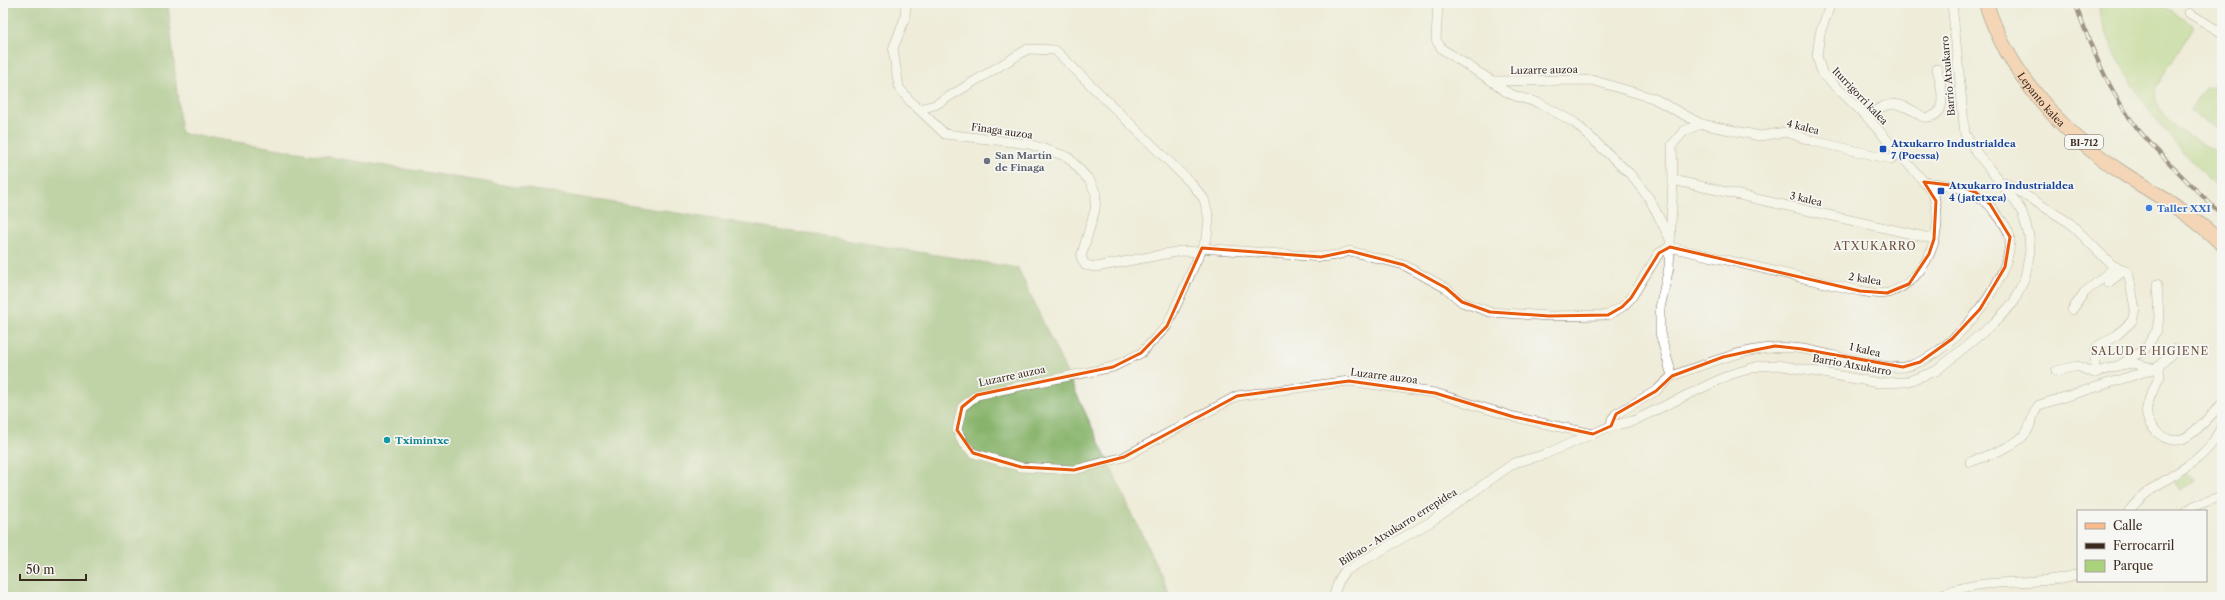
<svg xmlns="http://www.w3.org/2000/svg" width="2225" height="600" font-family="'Libre Caslon Text',serif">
	<rect width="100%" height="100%" fill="#f6f6f2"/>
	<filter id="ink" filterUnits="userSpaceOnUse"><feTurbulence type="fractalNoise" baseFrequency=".025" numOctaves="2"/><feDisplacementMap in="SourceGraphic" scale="8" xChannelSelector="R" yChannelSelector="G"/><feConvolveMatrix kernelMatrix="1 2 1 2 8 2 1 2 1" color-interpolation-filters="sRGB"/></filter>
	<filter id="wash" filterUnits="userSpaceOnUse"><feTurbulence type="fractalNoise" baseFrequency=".012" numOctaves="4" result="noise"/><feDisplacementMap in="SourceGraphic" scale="16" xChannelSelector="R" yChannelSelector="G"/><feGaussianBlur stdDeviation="0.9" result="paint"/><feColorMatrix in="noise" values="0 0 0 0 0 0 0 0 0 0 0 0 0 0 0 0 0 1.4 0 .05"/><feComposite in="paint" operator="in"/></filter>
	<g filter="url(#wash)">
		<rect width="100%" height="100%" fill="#efecd9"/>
		<g fill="#aad17b" stroke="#727e4c">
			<path d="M 2096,3 L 2158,3 L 2194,26 L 2155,89 C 2154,124 2196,139 2222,155 L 2222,191 C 2165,136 2119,81 2096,3 Z"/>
			<polygon points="2214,85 2222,87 2222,122 2218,128 2190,111 2204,89"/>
			<polygon points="2186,473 2196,480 2180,491 2175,483"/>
		</g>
		<polygon fill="#87b36b" stroke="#616e44" points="3,3 168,3 181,133 1018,268 1171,597 3,597"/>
	</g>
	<g filter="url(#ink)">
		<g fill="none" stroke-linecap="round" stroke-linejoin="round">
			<defs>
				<g id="street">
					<polyline points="906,3 905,18 893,49 899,88 911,102 945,134 1029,144 1068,157 1090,181 1096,194 1095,210 1081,257 1085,265 1096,267 1181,251 1200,252"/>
					<polyline points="1438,3 1436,40 1442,49 1492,81 1505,91 1515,96 1539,103 1575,123 1630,174 1649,198 1670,239"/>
					<polyline points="2189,13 2222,33"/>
					<polyline points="1492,81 1592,80 1653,98 1701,124 1760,136 1786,132 1813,141 1891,159 1899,153"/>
					<polyline points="919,109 935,105 1028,49 1055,50 1191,183 1204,199 1209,218 1207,237 1167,326 1141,353 1113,367 977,395 962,407 957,430 963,442 973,453 1021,467 1074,470 1124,457 1237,396 1349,381 1435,393 1514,417 1593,434"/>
					<path d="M 1867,117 C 1888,98 1902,102 1923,117 C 1951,120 1941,84 1937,69"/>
					<path d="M 1701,124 L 1684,131 L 1672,145 L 1673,180 L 1669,267 L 1660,308 L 1660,333 L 1672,376 C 1714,361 1757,342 1803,349 C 1828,353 1882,370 1904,367 C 1948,360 2011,283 2010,239 C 2010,230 2001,220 1996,213 C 1978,188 1953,185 1924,182"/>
					<polyline points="1673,180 1934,239"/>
					<polyline points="2004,182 2070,223 2112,265 2125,270 2129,276 2135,309 2132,321 2117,335 2098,346 2095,353 2095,373"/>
					<path d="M 1670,247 L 1860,291 C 1868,292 1880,295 1888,293 C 1928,281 1947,228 1932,191 L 1867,117 L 1822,73 L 1817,56 L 1820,33 L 1831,3"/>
					<polyline points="1202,248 1321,257 1337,255 1350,251 1404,265 1446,288 1462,302 1490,312 1549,316 1608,315 1622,307 1631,298 1659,253 1670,247"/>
					<polyline points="2108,283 2125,270"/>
					<polyline points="2072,310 2084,293 2115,267"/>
					<path d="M 2120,365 L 2134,363 L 2159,370 L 2160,376 C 2150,397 2136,415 2159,434 C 2165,439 2174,442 2182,439 C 2197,433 2211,414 2222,404"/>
					<polyline points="2056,371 2077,366 2095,373 2120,365 2146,348 2157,330 2159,317 2157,284"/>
					<polyline points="1611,426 1612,419 1616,414 1656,391 1672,376"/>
					<path d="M 1970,462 C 1987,455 2014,448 2026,433 C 2032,424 2032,413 2039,405 L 2157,368 L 2176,349"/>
					<path d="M 2129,511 C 2151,481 2191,472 2213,442 C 2216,437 2219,431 2222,426"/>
					<polyline points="2186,511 2194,506 2222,496"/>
					<polyline points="1333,597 1340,578 1345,571 1432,521 1514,463 1543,455 1611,426 1633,421 1729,375 1759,366 1778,365 1879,383 1906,382 1936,371 1994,323 2014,302 2025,277 2030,251 2029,236 2022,212 2015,201 1977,153 1965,134 1952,3"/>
					<path d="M 1937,597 C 1980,575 2033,588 2078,574"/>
				</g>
				<g id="primary">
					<path id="s1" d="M 1986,3 C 2007,72 2064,135 2124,174 C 2160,197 2192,214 2222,244"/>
				</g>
			</defs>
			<use href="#street" stroke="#7a6e5f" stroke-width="10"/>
			<use href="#primary" stroke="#7a6e5f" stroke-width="16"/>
			<use href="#street" stroke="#fff" stroke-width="9"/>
			<use href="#primary" stroke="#fabb8c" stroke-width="14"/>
			<defs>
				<path id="rail" d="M 2075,3 C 2090,46 2109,92 2137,128 C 2163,159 2193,187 2222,215"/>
			</defs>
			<use href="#rail" stroke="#3b2a1e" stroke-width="4"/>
			<use href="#rail" stroke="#f6f6f2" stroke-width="2.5" stroke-dasharray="8" stroke-linecap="butt"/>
		</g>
	</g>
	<path d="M0 0H2225V600H0ZM 1924,182 L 1958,186 L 1975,192 L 1990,204 L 2010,237 L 2005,267 L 1980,309 L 1952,339 L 1920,362 L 1903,367 L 1802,349 L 1775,346 L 1755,350 L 1723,357 L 1672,376 L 1656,391 L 1616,414 L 1611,426 L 1593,434 L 1514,417 L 1435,393 L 1349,381 L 1237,396 L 1124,457 L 1074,470 L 1021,467 L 973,453 L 957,430 L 962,407 L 977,395 L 1113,367 L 1141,353 L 1167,326 L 1202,248 L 1321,257 L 1350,251 L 1404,265 L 1446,288 L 1462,302 L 1490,312 L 1549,316 L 1608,315 L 1622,307 L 1631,298 L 1659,253 L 1670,247 L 1860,291 L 1887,293 L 1909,284 L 1929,254 L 1934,239 L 1936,201 Z" fill="#efecd9" fill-opacity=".55" fill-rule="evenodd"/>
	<path fill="none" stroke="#e8590c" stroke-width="3" stroke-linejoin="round" d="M 1924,182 L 1958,186 L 1975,192 L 1990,204 L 2010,237 L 2005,267 L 1980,309 L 1952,339 L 1920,362 L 1903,367 L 1802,349 L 1775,346 L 1755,350 L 1723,357 L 1672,376 L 1656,391 L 1616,414 L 1611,426 L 1593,434 L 1514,417 L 1435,393 L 1349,381 L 1237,396 L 1124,457 L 1074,470 L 1021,467 L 973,453 L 957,430 L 962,407 L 977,395 L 1113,367 L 1141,353 L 1167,326 L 1202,248 L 1321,257 L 1350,251 L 1404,265 L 1446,288 L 1462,302 L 1490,312 L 1549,316 L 1608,315 L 1622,307 L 1631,298 L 1659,253 L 1670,247 L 1860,291 L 1887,293 L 1909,284 L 1929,254 L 1934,239 L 1936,201 Z"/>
	<g fill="#1a4fb4" stroke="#f6f6f2" stroke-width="1.5">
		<rect x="1879" y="145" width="8" height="8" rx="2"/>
		<rect x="1937" y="187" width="8" height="8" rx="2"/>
	</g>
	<circle fill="#6b7280" stroke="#f6f6f2" stroke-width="1.5" cx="987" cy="161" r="4"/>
	<circle fill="#3f7fe0" stroke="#f6f6f2" stroke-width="1.5" cx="2149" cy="208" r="4"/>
	<circle fill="#0f9aa8" stroke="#f6f6f2" stroke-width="1.5" cx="387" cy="440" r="4"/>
	<g text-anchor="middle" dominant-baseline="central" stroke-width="3.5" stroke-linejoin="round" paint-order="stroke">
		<rect fill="#f6f6f2" stroke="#73675e" stroke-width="1" x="2065" y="135" width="38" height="14" rx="3"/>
		<g font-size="9" font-weight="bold" fill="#3b2a1e">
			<text x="2084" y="142">BI-712</text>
		</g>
		<g font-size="10" fill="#3b2a1e" stroke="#f6f6f2">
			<text transform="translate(1544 70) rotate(-1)">Luzarre auzoa</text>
			<text transform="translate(1948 76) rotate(-95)">Barrio Atxukarro</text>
			<text transform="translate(1860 96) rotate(46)">Iturrigorri kalea</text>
			<text stroke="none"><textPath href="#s1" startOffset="112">Lepanto kalea</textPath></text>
			<text transform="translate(1803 127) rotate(14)">4 kalea</text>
			<text transform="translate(1002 131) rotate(8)">Finaga auzoa</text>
			<text transform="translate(1806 199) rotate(13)">3 kalea</text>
			<text transform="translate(1865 279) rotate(9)">2 kalea</text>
			<text transform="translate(1865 350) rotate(13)">1 kalea</text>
			<text transform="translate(1852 365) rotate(10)">Barrio Atxukarro</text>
			<text transform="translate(1012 376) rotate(-12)">Luzarre auzoa</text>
			<text transform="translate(1384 376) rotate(7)">Luzarre auzoa</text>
			<text transform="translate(1398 527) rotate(-32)">Bilbao - Atxukarro errepidea</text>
		</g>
		<g font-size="10" font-weight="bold" fill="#164399" stroke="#f6f6f2" text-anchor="start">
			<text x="1891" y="143">Atxukarro Industrialdea<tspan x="1891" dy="12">7 (Poessa)</tspan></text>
			<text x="1949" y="185">Atxukarro Industrialdea<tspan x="1949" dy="12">4 (jatetxea)</tspan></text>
		</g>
		<g font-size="10" font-weight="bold" fill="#5b616d" stroke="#f6f6f2" text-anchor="start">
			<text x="995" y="155">San Martín<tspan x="995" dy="12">de Finaga</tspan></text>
		</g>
		<g font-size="10" font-weight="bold" fill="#366cbe" stroke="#f6f6f2" text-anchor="start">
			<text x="2157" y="208">Taller XXI</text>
		</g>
		<g font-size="10" font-weight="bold" fill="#0d838f" stroke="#f6f6f2" text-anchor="start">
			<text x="395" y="440">Tximintxe</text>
		</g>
		<g font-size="11" letter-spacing="1" fill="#6c523c" stroke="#f6f6f2">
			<text x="1875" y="246">ATXUKARRO</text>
			<text x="2150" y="351">SALUD E HIGIENE</text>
		</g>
	</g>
	<rect width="2225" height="600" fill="none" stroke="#f6f6f2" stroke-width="16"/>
	<rect x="2077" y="510" width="130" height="72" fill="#f6f6f2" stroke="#aba49d"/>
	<rect x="2085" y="523" width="20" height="6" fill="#fabb8c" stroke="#aba49d"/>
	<text x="2113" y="530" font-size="12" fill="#3b2a1e">Calle</text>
	<rect x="2085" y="543" width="20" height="6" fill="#3b2a1e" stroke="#aba49d"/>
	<text x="2113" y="550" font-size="12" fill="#3b2a1e">Ferrocarril</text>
	<rect x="2085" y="560" width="20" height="12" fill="#aad17b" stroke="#aba49d"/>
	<text x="2113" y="570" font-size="12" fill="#3b2a1e">Parque</text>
	<path d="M20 574v6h66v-6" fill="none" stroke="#3b2a1e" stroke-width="2"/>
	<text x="26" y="574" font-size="12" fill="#3b2a1e" stroke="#f6f6f2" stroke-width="3" paint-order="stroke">50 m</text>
</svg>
